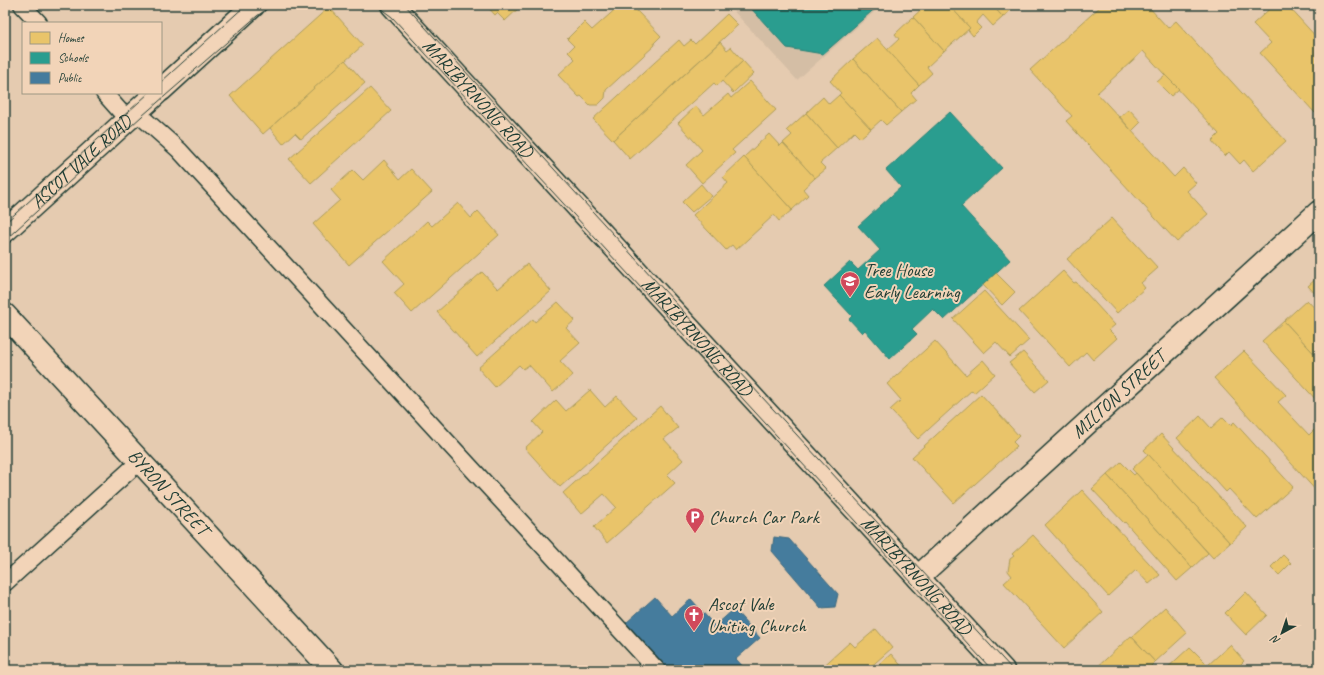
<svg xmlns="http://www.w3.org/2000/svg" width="1324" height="675" font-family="Caveat,sans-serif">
	<rect width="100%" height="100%" fill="#e5cbb0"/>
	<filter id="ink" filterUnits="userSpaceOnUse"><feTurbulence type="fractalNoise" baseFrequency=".025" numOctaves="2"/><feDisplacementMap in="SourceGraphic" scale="8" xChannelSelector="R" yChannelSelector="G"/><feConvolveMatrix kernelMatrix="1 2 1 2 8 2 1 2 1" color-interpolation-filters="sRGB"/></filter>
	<g filter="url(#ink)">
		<polygon fill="#d4bea5" points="728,5 882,5 797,80"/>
		<g fill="#e9c46a" stroke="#ac9c5a">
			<polygon points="486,5 522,5 505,21 497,13 495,15"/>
			<polygon points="623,5 642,5 636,10 661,36 654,43 655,45 606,90 605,98 598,105 590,105 581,96 579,97 558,75 575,59 568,52 574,46 567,39 584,22 592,30 619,6 621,7"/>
			<polygon points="926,5 934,5 936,7 938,5 949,5 970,28 944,51 913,17"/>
			<polygon points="949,5 992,5 1003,17 993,26 983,15 976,23 981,28 973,36 968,30 970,28"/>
			<polygon points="992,5 1009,5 1012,9 1003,17"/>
			<polygon points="1102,5 1147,5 1168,28 1176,21 1286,141 1253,171 1244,160 1240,164 1229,152 1225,156 1212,141 1219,134 1143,51 1097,93 1174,177 1183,168 1196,183 1187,191 1208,214 1177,242 1066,121 1072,116 1030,70"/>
			<polygon points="1274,5 1287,5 1319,40 1319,110 1315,113 1260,53 1271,43 1253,24"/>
			<polygon points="329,7 363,45 263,134 230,96"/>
			<polygon points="727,14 738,25 613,140 593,119 679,40 684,46 691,40 695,44"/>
			<polygon points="913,17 944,51 927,67 932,73 919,85 887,50 899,39 895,34"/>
			<polygon points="877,38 919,85 911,93 916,99 901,112 853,59"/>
			<polygon points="720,42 727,50 731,47 743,61 717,86 714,83 630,159 613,140"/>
			<polygon points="853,59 901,112 886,125 881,120 871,129 839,95 841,93 830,81"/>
			<polygon points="345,60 365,83 301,139 295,133 283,144 270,128"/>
			<polygon points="743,61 754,73 733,93 722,81"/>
			<polygon points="1165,75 1179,89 1171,96 1157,82"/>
			<polygon points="750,81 776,110 732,150 735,153 702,183 686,165 702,150 678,123 696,106 704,115 728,94 731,98"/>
			<polygon points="370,88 391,111 311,183 289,159"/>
			<polygon points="839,95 871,129 860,138 854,132 837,148 806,113 823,97 829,104"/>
			<polygon points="1129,109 1141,122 1132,131 1120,117"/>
			<polygon points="806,113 837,148 820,163 826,169 815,178 783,143 792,135 787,130"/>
			<polygon points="769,134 780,146 783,143 815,178 803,189 808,195 792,210 744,157"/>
			<polygon points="744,157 792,210 779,221 774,215 736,250 732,245 726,250 693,215 728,183 723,177"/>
			<polygon points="384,160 400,179 411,169 432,192 349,265 313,224 340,200 331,190 353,170 363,180"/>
			<polygon points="701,184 711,196 692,212 682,202"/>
			<polygon points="458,203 471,218 478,211 499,235 412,313 394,293 404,284 383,261 427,221 432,226"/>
			<polygon points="1112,218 1158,268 1141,283 1145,288 1117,313 1067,259"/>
			<polygon points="527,264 551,291 477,357 437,312 482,272 498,289"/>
			<polygon points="1063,271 1074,283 1076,282 1115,325 1109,330 1117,338 1093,360 1086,352 1070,367 1019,311"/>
			<polygon points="996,273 1015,292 1002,305 983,285"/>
			<polygon points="1319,276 1319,298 1308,286"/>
			<polygon points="984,291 1029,340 1010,357 996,342 984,353 953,319"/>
			<polygon points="1307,300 1319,313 1319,359 1284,321"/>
			<polygon points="558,302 575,320 566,328 580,343 560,361 573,375 553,392 529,365 523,369 519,365 495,387 478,368 533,319 535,322"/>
			<polygon points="1284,321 1319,359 1319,403 1262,341"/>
			<polygon points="935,341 966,375 983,360 995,374 974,393 972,390 918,439 890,410 901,400 887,384"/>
			<polygon points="1244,351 1286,395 1278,402 1309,435 1314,430 1319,435 1319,494 1214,378"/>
			<polygon points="1023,352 1049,380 1035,392 1009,363"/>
			<polygon points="590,390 605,407 617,396 637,418 560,487 525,448 542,432 533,422 556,400 566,411"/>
			<polygon points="981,394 1019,436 1013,442 1017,446 954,503 912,457"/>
			<polygon points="660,406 678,428 664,439 683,460 667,475 675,483 607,543 594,527 616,507 604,494 581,514 563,493"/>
			<polygon points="1200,416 1211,428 1223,417 1231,425 1234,422 1293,487 1257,519 1229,489 1226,492 1177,438"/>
			<polygon points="1161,434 1247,527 1230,543 1144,450"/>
			<polygon points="1148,454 1230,543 1213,558 1132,469"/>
			<polygon points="1121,462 1134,475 1136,473 1208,553 1192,568 1107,475"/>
			<polygon points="1107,475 1192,568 1177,581 1125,522 1124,523 1092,489"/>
			<polygon points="1082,490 1160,575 1149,584 1136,570 1108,596 1045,525"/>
			<polygon points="1033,535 1103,612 1064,648 1004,583 1012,576 1008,571 1010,559 1014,556 1012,554"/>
			<polygon points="1283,555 1291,563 1279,575 1271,567"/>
			<polygon points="1246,592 1267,615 1246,635 1225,613"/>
			<polygon points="1165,607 1187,633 1155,662 1132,637"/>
			<polygon points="876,629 892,648 867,670 819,670 850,642 855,647"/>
			<polygon points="1131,636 1155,662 1147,670 1094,670"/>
			<polygon points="1230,645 1244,661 1235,670 1165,670 1190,647 1208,665"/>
			<polygon points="891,654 905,670 873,670"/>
		</g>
		<g fill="#2a9d8f" stroke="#278074">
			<polygon points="748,5 807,5 810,8 814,5 879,5 823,54 787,48"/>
			<polygon points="950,112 1002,168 961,206 1010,260 944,320 933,309 912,329 917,334 890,359 865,330 862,333 849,319 852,316 824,286 850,262 858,270 880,250 858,226 901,187 886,170"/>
		</g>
		<g fill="#457b9d" stroke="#3a687e">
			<polygon points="774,537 789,539 838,594 835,607 821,608 772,551"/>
			<polygon points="655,597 672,616 691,599 715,626 734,609 760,638 736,659 746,670 667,670 626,623"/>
		</g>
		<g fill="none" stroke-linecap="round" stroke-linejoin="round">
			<defs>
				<g id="service">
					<polyline points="22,5 39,23"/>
					<polyline points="104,93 128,120"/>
					<polyline points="136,112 179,150 657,670"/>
					<polyline points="5,583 140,461"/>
				</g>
				<g id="minor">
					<path id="s1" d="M 5,315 L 332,670"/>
					<path id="s2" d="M 918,577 L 1319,212"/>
				</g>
				<g id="primary">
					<path id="s3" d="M 392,5 L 1003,670"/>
					<polyline points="161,90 254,5"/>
					<path id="s4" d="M 5,231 L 157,93"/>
				</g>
			</defs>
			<use href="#service" stroke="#1f3d34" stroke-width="19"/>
			<use href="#minor" stroke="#1f3d34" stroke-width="25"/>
			<use href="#primary" stroke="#1f3d34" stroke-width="25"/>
			<use href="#service" stroke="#f2d4b8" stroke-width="16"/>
			<use href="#minor" stroke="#f2d4b8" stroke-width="22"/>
			<use href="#primary" stroke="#f2d4b8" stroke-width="22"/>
			<g stroke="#1f3d34" stroke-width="1">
				<polyline points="376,5 392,17 992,670"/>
				<polyline points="405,5 693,322 1013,670"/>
				<polyline points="161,82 246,5"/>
				<polyline points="5,223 149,93"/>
				<polyline points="5,240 142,116 257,16 273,5"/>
			</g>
		</g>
	</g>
	<defs>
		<symbol id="school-pin" viewBox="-11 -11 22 30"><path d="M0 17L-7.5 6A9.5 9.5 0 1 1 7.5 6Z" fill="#d1495b" stroke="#f2d4b8"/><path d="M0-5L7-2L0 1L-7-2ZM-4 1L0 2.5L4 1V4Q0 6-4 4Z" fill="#fff"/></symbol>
		<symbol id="parking-pin" viewBox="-11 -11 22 30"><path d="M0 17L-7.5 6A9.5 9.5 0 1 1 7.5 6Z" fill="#d1495b" stroke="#f2d4b8"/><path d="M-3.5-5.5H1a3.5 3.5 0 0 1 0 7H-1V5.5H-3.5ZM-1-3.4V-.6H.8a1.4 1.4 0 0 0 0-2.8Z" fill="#fff"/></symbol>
		<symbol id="church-pin" viewBox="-11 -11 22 30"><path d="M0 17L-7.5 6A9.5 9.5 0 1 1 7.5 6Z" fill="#d1495b" stroke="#f2d4b8"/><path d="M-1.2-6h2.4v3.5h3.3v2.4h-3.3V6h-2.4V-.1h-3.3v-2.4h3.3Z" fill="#fff"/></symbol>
	</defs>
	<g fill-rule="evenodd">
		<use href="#school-pin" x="839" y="270" width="22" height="30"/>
		<use href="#parking-pin" x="684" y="506" width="22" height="30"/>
		<use href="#church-pin" x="683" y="604" width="22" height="30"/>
	</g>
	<g text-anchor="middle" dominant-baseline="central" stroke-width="4" stroke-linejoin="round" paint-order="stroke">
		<g font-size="19" fill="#1f3d34" stroke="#f2d4b8">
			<text stroke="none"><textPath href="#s3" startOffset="127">MARIBYRNONG ROAD</textPath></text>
			<text stroke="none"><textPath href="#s4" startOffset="103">ASCOT VALE ROAD</textPath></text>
			<text stroke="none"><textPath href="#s3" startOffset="451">MARIBYRNONG ROAD</textPath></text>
			<text stroke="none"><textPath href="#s2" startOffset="271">MILTON STREET</textPath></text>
			<text stroke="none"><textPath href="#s1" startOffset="241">BYRON STREET</textPath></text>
			<text stroke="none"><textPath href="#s3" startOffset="775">MARIBYRNONG ROAD</textPath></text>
		</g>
		<g font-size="19" fill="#1f3d34" stroke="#f2d4b8" text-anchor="start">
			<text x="864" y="270">Tree House<tspan x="864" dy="22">Early Learning</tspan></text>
			<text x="709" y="517">Church Car Park</text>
			<text x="708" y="604">Ascot Vale<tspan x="708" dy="22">Uniting Church</tspan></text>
		</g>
	</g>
	<rect width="1324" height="675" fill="none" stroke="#f2d4b8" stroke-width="20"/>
	<rect x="10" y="10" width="1304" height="655" fill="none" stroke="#1f3d34" stroke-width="1.5" filter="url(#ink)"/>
	<rect x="22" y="22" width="140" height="72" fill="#f2d4b8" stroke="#9e9883"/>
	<rect x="30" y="32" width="20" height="12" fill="#e9c46a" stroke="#9e9883"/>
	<text x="58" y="42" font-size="12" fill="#1f3d34">Homes</text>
	<rect x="30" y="52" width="20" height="12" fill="#2a9d8f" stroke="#9e9883"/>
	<text x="58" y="62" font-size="12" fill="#1f3d34">Schools</text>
	<rect x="30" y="72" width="20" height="12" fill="#457b9d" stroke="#9e9883"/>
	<text x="58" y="82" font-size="12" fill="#1f3d34">Public</text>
	<g transform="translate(1282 633) rotate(220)" stroke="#f2d4b8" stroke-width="3" paint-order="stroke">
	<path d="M0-3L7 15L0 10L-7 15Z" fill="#1f3d34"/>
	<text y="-6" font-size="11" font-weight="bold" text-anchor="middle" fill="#1f3d34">N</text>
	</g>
</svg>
